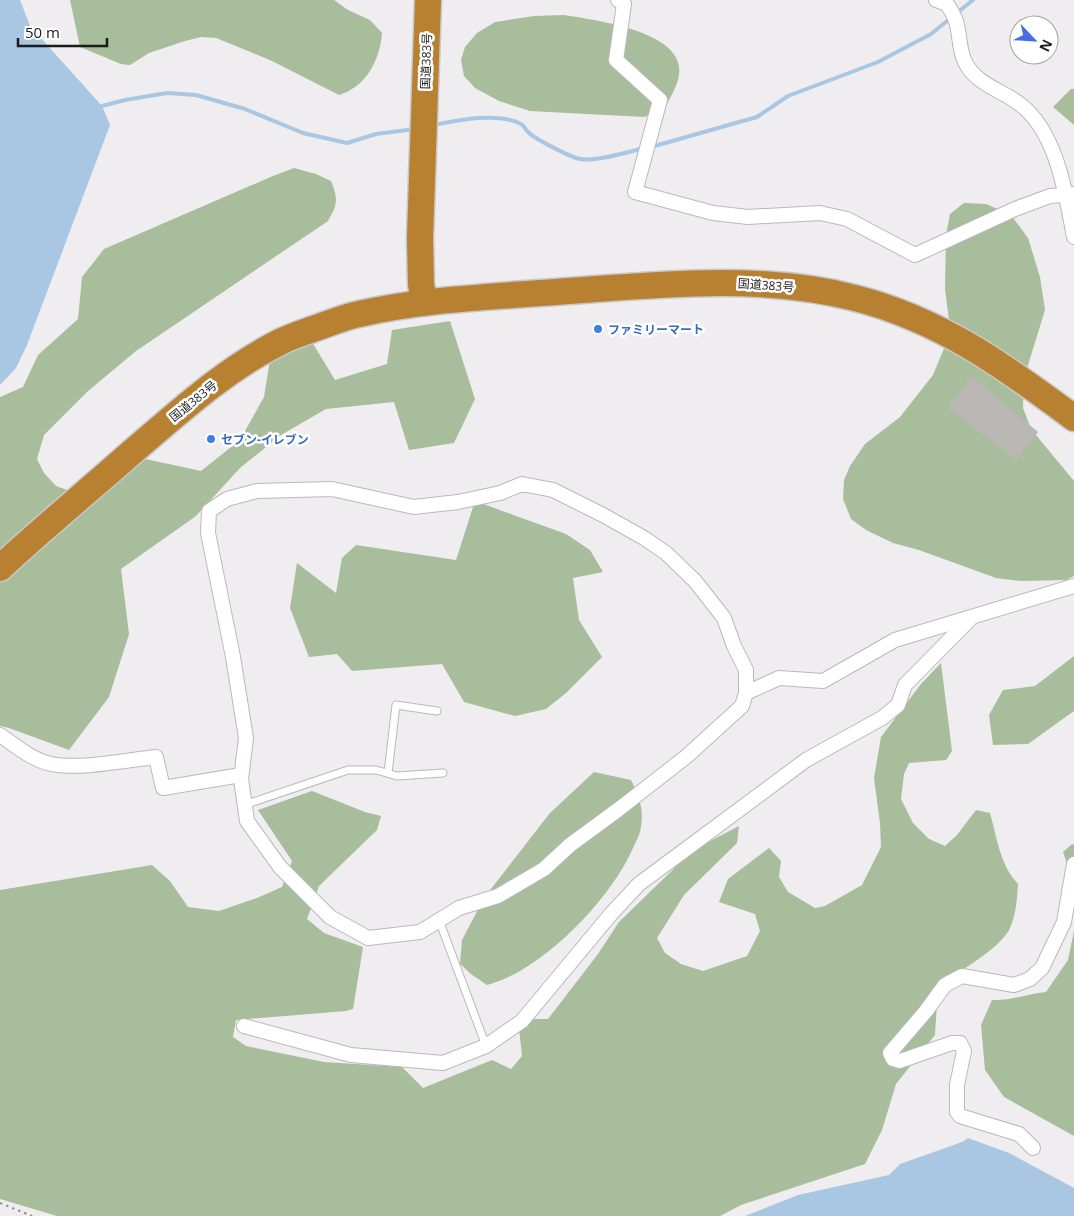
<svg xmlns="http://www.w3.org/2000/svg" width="1074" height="1216" font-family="'Open Sans','Noto Sans JP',sans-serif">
	<rect width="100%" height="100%" fill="#efedef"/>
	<g fill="#a7bd9c">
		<path d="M 70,0 L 334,0 L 348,10 L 370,20 L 382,33 C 380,60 366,87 339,95 L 270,60 L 216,38 L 201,37 L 185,41 L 149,53 L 130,65 L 121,64 L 80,47 Z"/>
		<path d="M 564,15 C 594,20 685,31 679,74 C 678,86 669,99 664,110 L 644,117 L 530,111 L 499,101 L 475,88 L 464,76 L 461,60 L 465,47 L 477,33 L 495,22 L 534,16 Z"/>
		<polygon points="1071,89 1074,89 1074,125 1053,107"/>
		<path d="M 294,168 L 316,174 L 331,181 C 338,199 338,204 328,221 L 136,351 L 88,391 L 44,435 L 37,459 L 44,473 L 56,486 L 73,492 L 141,458 L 201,471 L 240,440 L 264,397 L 272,347 L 312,342 L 335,380 L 387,364 L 392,330 L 450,321 L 475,399 L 454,443 L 409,450 L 394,402 L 326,409 L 281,435 L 240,468 L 196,516 L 121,569 L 129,634 L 109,697 L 69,750 L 9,728 L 0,726 L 0,397 L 23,387 L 38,355 L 78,319 L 82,277 L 104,249 L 273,176 Z"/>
		<polygon points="964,203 986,204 1011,215 1028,238 1040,277 1045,310 1024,378 1023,408 1031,429 1074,481 1074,576 1066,580 1020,581 996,578 919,550 893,543 866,530 851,519 843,499 844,480 850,466 865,444 900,417 933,375 945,346 949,320 945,289 946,235 950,214"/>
		<polygon points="475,501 566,534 590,550 603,572 573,578 579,620 602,657 566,693 546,709 515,716 464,702 442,664 352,671 337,654 309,657 290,608 297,563 336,593 342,558 356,545 456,560"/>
		<polygon points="1074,656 1074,711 1028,744 993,745 989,715 1003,690 1035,686"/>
		<path d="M 941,663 L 952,751 L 946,760 L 909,763 L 904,774 L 901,799 L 913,823 L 929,839 L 945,846 L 957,835 L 976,810 L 990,813 C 997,838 1000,865 1018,884 C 1017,900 1016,916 1009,930 C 999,949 957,973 938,986 L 935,1035 L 896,1084 L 882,1130 L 865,1164 L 741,1205 L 720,1216 L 57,1216 L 0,1199 L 0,890 L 152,865 L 170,881 L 188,907 L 219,911 L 257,898 L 282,887 L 292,861 L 258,810 L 312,791 L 365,812 L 381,816 L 377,830 L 319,886 L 307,919 L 324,933 L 363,947 L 353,1009 L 346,1011 L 236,1020 L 233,1037 L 246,1046 L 324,1062 L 402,1067 L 423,1088 L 492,1060 L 511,1069 L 522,1056 L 519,1028 L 531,1019 L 548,1019 L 598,954 L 619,922 L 693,850 L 739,826 L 737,843 L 684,895 L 657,938 L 665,953 L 681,964 L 703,971 L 747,956 L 760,931 L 755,914 L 719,902 L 728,879 L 769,848 L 781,861 L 779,877 L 788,892 L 815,908 L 825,906 L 862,885 L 881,847 L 880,823 L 874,778 L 881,737 L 921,684 Z"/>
		<path d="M 594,772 L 631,780 C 639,796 644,809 641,827 C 640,834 636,842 633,848 C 611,899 542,971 487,985 L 471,974 L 460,964 L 462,940 L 484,898 L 550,813 Z"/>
		<polygon points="1074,844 1074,883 1063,852 1071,845"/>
		<path d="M 1074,931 L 1074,1136 L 1004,1097 L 985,1070 L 981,1025 L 992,1000 C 1011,1001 1027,994 1046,992 L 1068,960 Z"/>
	</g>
	<g fill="#a9c6e3">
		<polygon points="0,0 20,0 30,26 102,106 110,125 27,345 16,368 0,385"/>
		<polygon points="968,1138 1009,1153 1074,1188 1074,1216 745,1216 798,1195 889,1175 900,1164 962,1142"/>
	</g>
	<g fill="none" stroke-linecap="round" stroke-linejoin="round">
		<g stroke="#a9c6e3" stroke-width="4">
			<polyline points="102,106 125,100 167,93 196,95 245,109 303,133 347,143 376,134 415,129"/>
			<path d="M 434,125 C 459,120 498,112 521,124 C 525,126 525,130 528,132 C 535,139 570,157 580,159 C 595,162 628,152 644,148"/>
			<polyline points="651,147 757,117 788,96 878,62 931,34 973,0"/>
		</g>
	</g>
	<polygon fill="#bab7b5" points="971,376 1038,432 1016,460 948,408"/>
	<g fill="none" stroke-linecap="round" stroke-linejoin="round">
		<defs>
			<g id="lane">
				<polyline points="388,773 396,705 437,711"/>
				<polyline points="244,805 348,770 376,770 397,776 443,773"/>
				<polyline points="439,920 486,1046"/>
			</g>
			<g id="street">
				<polyline points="618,0 624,4 616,60 660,100 635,192 713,213 748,217 820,213 847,219 915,255 1015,209 1050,196 1074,194"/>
				<path d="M 936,0 L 947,4 C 950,9 954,15 956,21 C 960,34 959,50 965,62 C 977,86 1003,90 1021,105 C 1057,133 1066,195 1074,237"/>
				<polygon points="522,484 553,490 603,515 644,538 666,553 695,581 724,618 734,646 746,670 746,693 742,706 687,756 619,809 570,845 544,869 498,896 459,908 420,932 368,938 330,917 280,867 247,821 241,779 246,738 233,657 208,533 209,511 227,499 257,491 332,489 414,507 458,502 500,493"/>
				<polyline points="746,693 779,678 823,681 895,640 1074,586"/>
				<path d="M 0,735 C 16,746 32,760 51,764 C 79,770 127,760 156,757 L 163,788 L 241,775"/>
				<polyline points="244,1026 351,1055 443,1063 486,1046 522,1021 611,914 639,884 806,760 882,718 898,705 905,685 972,617"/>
				<polyline points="1033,1148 1019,1134 960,1116 957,1112 957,1085 964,1051 960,1043 952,1043 900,1061 893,1059 890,1053 926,1011 945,985 962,976 1014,985 1030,979 1042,968 1064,922 1074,864"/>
			</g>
			<g id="highway">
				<polyline points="424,302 421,284 420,238 428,0"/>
				<path d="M 0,568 C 43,528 87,492 131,453 C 178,413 224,370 280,342 C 290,337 302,333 313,329 C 328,324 344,317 359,314 C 424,299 490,297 556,292 C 652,285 760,273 855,298 C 941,320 1004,366 1074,418"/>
			</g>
		</defs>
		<use href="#lane" stroke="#bbb8bb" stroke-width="9"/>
		<use href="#street" stroke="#bbb8bb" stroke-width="16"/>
		<use href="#highway" stroke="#c9c8c9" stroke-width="29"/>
		<polyline stroke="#8f8d8f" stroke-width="2" stroke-dasharray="2.5 4" stroke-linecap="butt" points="0,1203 32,1216"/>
		<use href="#lane" stroke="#fff" stroke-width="7"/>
		<use href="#street" stroke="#fff" stroke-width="14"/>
		<use href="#highway" stroke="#b88132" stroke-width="26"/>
	</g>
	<g fill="#3f7fe0" stroke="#fff" stroke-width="2">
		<circle cx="598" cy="329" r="5"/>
		<circle cx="211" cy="439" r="5"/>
	</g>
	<g text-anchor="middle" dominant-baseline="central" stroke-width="5" stroke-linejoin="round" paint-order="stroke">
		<g font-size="12" fill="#1c1b1c" stroke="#fff">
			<text transform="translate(426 61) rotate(-88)">国道383号</text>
			<text transform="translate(766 285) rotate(4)">国道383号</text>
			<text transform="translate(193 401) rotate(-39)">国道383号</text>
		</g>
		<g font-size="12" font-weight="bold" fill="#366cbe" stroke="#fff" text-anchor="start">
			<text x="608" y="329">ファミリーマート</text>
			<text x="221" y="439">セブン-イレブン</text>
		</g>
	</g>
	<g transform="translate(1034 40) rotate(115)"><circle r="24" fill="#ffffff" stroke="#a4a4a4"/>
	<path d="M0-4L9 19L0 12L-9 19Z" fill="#486de0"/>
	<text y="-8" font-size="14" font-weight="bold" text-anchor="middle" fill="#1c1b1c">N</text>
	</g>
	<path d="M18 38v8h89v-8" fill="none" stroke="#1c1b1c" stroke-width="2.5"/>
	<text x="25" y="38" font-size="15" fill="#1c1b1c" stroke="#ffffff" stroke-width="4" paint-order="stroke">50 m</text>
</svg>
